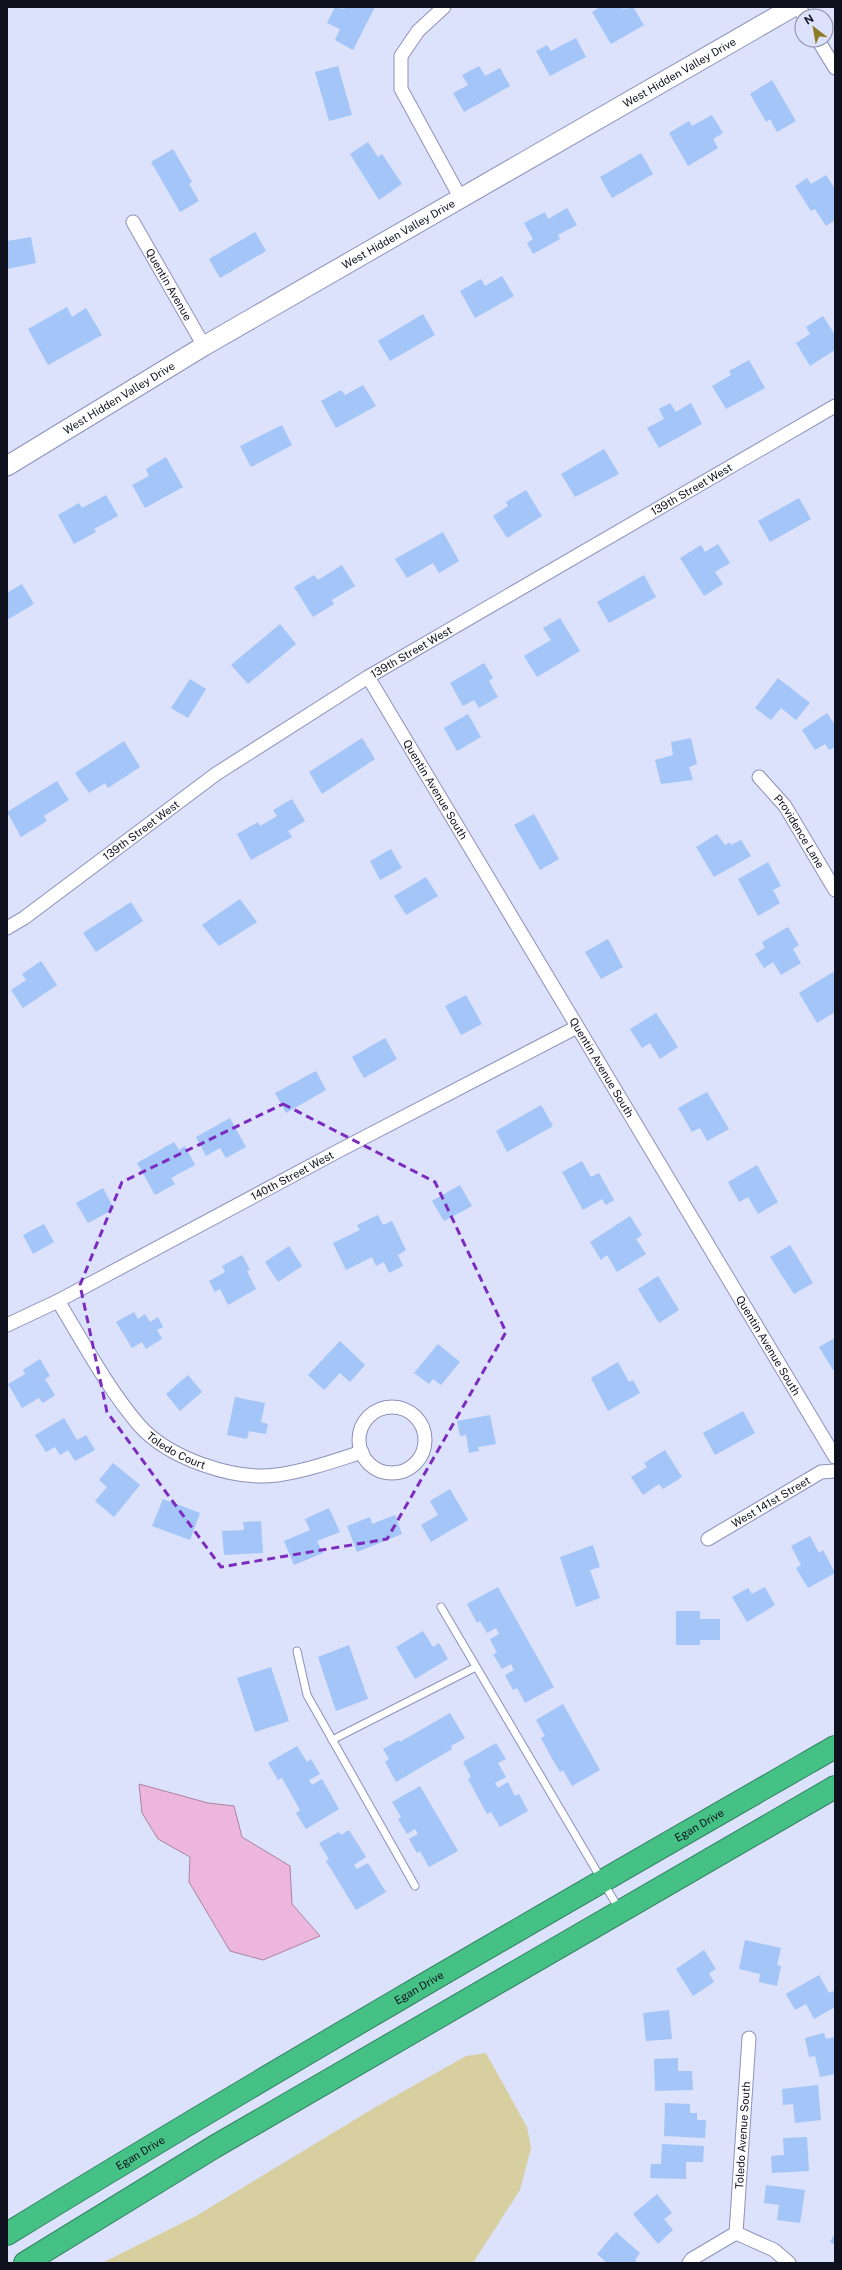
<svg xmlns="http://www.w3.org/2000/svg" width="842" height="2270" font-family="'Public Sans',sans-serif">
	<rect width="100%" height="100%" fill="#dce1fc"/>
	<polygon fill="#d8cfa1" points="486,2053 527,2127 531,2148 520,2190 473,2263 102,2263 196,2216 374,2108 466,2056"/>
	<polygon fill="#edb6dc" stroke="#aa84a3" points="139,1784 208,1803 234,1806 242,1837 290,1866 292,1904 320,1936 263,1960 230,1951 189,1882 190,1857 158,1839 142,1813"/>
	<g fill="#a3c5f8">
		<polygon points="335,7 344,9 346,7 375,7 353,50 335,40 340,29 327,23"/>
		<polygon points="600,7 622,7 623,9 633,7 644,25 611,44 592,12"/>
		<polygon points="576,38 586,57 550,76 536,51 547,45 551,51"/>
		<polygon points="338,66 352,115 329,121 315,72"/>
		<polygon points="479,66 485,76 500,68 510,86 464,112 453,93 468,85 462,75"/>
		<polygon points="772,80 796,121 777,132 770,119 766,122 750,94"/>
		<polygon points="712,115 723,133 713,139 718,148 688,166 669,133 689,121 692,126"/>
		<polygon points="368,142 378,157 382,154 402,184 379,200 350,154"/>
		<polygon points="173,149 192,182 189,184 199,201 180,212 151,162"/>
		<polygon points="641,153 653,174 612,198 600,177"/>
		<polygon points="826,175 835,189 835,220 826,226 815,209 811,211 795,186 807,178 811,184"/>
		<polygon points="567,208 577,225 558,235 560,239 533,254 527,243 533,239 524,223 545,212 548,219"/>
		<polygon points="255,232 266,251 220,278 209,259"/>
		<polygon points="31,237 36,263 7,269 7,241"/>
		<polygon points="502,276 514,296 475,318 460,291 481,279 485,286"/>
		<polygon points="67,307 72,317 86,308 102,335 48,365 28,329"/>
		<polygon points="423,314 435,335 390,361 378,341"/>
		<polygon points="823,316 835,335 835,350 810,366 796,343 810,334 806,327"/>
		<polygon points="749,360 765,388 726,409 712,386 731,375 729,371"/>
		<polygon points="363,385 376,406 336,428 321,401 341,390 345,395"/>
		<polygon points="670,403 676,412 691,403 702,424 659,448 647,428 664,419 659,409"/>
		<polygon points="282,425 292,445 251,467 240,446"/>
		<polygon points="604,449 619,474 575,497 561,474"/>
		<polygon points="166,457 183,487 145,508 132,485 149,476 146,469"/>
		<polygon points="526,490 542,516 507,538 493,516 508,506 506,502"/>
		<polygon points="106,495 118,516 94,529 96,532 74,544 58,515 79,503 82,508"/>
		<polygon points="799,498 811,519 770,542 758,521"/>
		<polygon points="443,532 459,561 439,573 433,563 407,578 395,559"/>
		<polygon points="718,544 730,563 715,572 723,584 704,596 680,558 701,545 705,552"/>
		<polygon points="342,565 355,586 332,600 334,604 313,617 294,587 314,575 318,580"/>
		<polygon points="644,575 656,597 609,623 597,602"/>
		<polygon points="22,584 34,604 7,620 7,593"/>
		<polygon points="560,618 580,651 537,677 524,656 551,640 543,628"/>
		<polygon points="280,624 296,644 248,684 231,665"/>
		<polygon points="484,663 493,678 489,681 498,697 479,708 474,700 463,706 450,683"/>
		<polygon points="778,678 810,703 796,720 781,708 771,720 755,708"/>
		<polygon points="190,679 206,689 188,718 171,708"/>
		<polygon points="827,713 835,725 835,747 829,750 825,744 815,750 802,730"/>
		<polygon points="468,714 481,737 457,751 444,728"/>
		<polygon points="362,738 375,759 322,794 309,772"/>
		<polygon points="691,738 697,764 689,767 693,780 661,784 655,760 673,755 671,742"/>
		<polygon points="124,741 140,767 108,788 105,783 89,793 75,773"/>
		<polygon points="57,781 69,800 44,816 47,821 21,837 7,812"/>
		<polygon points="292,799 305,821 288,831 292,837 251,860 237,834 258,822 260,826 277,816 273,810"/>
		<polygon points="534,814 559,859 540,870 514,825"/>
		<polygon points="717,834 725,845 730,842 731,845 741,840 751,856 714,877 696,847"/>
		<polygon points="391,849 402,868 380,880 370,861"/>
		<polygon points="768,862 781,886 773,890 780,903 758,916 738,879"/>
		<polygon points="426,877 438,896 406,915 394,896"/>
		<polygon points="240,899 257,922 219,946 202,925"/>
		<polygon points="131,902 143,921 96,952 83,933"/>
		<polygon points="788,927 799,945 793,949 801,963 781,975 773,962 764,968 755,954 765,948 762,942"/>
		<polygon points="608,939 623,967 601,979 585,952"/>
		<polygon points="41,961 57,985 23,1008 11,990 26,980 22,974"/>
		<polygon points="833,972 835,976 835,1012 817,1023 799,993"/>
		<polygon points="466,995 482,1024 461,1035 445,1006"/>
		<polygon points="656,1013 678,1047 660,1059 650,1043 642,1048 630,1029"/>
		<polygon points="385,1038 397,1059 364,1078 352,1057"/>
		<polygon points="316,1071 326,1090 286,1113 275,1093"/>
		<polygon points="707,1092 729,1129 707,1141 700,1128 692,1132 678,1108"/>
		<polygon points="541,1105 553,1126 507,1152 496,1131"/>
		<polygon points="230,1118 246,1147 226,1158 220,1148 206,1156 196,1137"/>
		<polygon points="174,1142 179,1150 185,1146 195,1165 171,1178 175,1184 155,1195 137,1163"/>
		<polygon points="582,1161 591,1177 599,1173 614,1200 606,1205 602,1199 583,1210 562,1172"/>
		<polygon points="757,1165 778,1202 758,1214 748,1197 739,1202 728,1182"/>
		<polygon points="460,1185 472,1206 444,1221 432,1201"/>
		<polygon points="103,1188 114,1209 88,1223 76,1203"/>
		<polygon points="378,1215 383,1225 392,1221 406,1250 398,1255 403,1266 389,1273 384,1262 376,1266 372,1257 346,1270 333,1243 360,1230 357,1225"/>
		<polygon points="630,1216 642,1235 636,1239 646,1254 617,1272 607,1255 601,1260 590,1242"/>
		<polygon points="44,1224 54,1242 33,1254 23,1235"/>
		<polygon points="790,1245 813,1283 794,1294 770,1257"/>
		<polygon points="289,1246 302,1266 278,1282 265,1262"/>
		<polygon points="242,1255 250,1270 247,1271 256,1289 228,1305 220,1289 215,1292 209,1281 225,1272 222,1266"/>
		<polygon points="658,1276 679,1310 659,1323 638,1289"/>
		<polygon points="134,1312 138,1319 145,1314 150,1322 158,1317 163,1327 157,1330 162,1339 146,1349 142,1342 132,1348 116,1322"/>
		<polygon points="835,1338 835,1369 833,1370 819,1347"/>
		<polygon points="340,1341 365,1365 350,1382 340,1373 324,1390 308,1375"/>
		<polygon points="438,1344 460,1362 441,1385 433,1379 429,1384 414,1373"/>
		<polygon points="40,1359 50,1376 45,1379 55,1395 43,1403 39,1398 22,1408 8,1384 25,1374 23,1370"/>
		<polygon points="618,1362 629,1382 633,1380 640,1393 608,1411 591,1378"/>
		<polygon points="188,1375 202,1392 180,1411 166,1394"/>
		<polygon points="235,1397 265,1403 261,1422 268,1424 266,1434 249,1431 247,1439 227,1435"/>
		<polygon points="743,1411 755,1433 715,1455 703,1433"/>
		<polygon points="490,1415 496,1444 478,1447 479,1451 469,1453 466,1435 460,1436 457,1421"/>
		<polygon points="64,1418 77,1440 86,1435 95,1450 75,1461 68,1450 60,1455 55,1447 46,1452 35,1435"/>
		<polygon points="665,1450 682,1477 663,1489 659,1484 643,1495 631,1477 647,1467 644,1463"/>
		<polygon points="113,1463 140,1485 114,1517 95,1501 107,1487 99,1480"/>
		<polygon points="450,1489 468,1520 431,1542 421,1525 438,1515 430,1501"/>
		<polygon points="163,1499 200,1513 190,1540 152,1526"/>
		<polygon points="329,1508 340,1532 317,1541 323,1553 294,1565 284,1541 310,1530 305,1519"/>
		<polygon points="395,1515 402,1534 357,1552 347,1526 370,1517 372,1524"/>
		<polygon points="261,1521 263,1553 224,1555 222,1531 244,1530 243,1522"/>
		<polygon points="810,1536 819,1553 823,1550 835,1573 808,1588 796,1568 801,1565 791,1546"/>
		<polygon points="593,1545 600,1567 590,1570 600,1598 576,1607 560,1557"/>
		<polygon points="498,1587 554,1687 525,1703 517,1688 513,1690 505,1675 514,1670 511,1664 502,1669 493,1654 497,1653 490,1639 499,1634 496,1628 487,1633 480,1621 477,1623 467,1604"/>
		<polygon points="765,1587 775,1605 747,1622 732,1597 748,1588 752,1594"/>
		<polygon points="676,1611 700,1611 700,1619 720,1619 720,1640 700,1640 700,1645 676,1645"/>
		<polygon points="423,1631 433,1647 439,1643 448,1659 415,1679 396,1647"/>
		<polygon points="349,1645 368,1699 336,1711 318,1657"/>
		<polygon points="271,1667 289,1721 255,1732 237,1678"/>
		<polygon points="563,1704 600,1770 572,1786 563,1770 560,1772 550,1755 541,1738 545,1736 536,1720"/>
		<polygon points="450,1713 465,1738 451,1746 452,1749 396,1782 385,1762 389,1759 383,1749 399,1740 400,1742"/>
		<polygon points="496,1743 506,1759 498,1763 506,1777 495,1783 498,1788 508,1782 515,1796 519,1794 528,1811 500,1827 491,1812 487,1814 468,1779 471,1777 463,1762"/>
		<polygon points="297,1746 307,1762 311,1759 320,1774 309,1780 312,1785 322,1779 339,1809 306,1829 296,1813 300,1810 282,1778 278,1780 268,1763"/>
		<polygon points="420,1786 458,1851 429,1867 420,1851 417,1853 409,1839 418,1834 415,1829 407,1834 398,1819 401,1817 392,1802"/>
		<polygon points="349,1830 366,1857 354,1865 357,1869 368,1863 386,1892 356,1910 326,1861 329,1859 319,1843 339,1832 341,1835"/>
		<polygon points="745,1940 781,1948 777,1965 781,1966 777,1986 759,1982 760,1974 739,1969"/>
		<polygon points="704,1950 716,1969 709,1973 714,1982 693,1996 676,1969"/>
		<polygon points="819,1975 829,1993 833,1991 835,1994 835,2007 814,2019 806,2004 795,2010 786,1994"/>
		<polygon points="669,2010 672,2039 646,2041 643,2013"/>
		<polygon points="824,2033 826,2039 835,2037 835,2074 820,2077 815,2056 809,2057 805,2038"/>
		<polygon points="678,2058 678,2071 692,2071 693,2090 655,2091 654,2059"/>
		<polygon points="818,2085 821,2120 795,2123 793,2104 783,2105 782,2089"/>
		<polygon points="665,2103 690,2104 690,2113 697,2113 697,2120 706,2120 705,2138 664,2136"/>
		<polygon points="807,2137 809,2171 772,2173 771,2156 784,2155 783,2138"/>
		<polygon points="662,2144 704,2146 703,2162 686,2162 686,2179 650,2178 651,2164 661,2164"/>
		<polygon points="766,2185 805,2190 800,2223 777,2220 779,2205 764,2203"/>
		<polygon points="657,2194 672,2213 664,2219 673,2230 658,2244 633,2214"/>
		<polygon points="616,2232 640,2253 635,2260 638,2263 607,2263 597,2254"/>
		<polygon points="835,2233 835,2245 830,2242"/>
	</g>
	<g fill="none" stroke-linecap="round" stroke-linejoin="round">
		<defs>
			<g id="lane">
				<polyline points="441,1607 619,1909"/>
				<polyline points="297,1651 307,1695 415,1886"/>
				<polyline points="332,1740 476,1667"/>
			</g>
			<g id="street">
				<polyline points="444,7 418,31 401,56 401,89 460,197"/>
				<polyline points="799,7 804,16"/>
				<polyline points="818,40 835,68"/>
				<path id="s1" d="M 133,222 L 204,346"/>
				<path id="s2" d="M 368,677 L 835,1457"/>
				<path id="s3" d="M 759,777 L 785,806 L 835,890"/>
				<path id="s4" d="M 7,928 L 24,918 L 216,774 L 368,677 L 835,406"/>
				<path id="s5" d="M 58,1301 C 83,1342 108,1389 139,1425 C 168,1458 234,1481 277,1475 C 306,1471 334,1461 362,1452"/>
				<path id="s6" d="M 7,1325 L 58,1301 L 342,1149 L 577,1027"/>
				<circle cx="392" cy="1440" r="33"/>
				<path id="s7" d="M 708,1539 L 821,1472 L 835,1471"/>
				<path id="s8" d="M 736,2233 L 749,2038"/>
				<polyline points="689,2263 692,2259 736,2233 774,2250 789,2263"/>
			</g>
			<g id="secondary">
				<path id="s9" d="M 7,466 L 204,346 L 793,7"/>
			</g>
			<g id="highway">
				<path id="s10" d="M 7,2234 C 280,2066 557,1907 835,1747"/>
				<polyline points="25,2263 214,2147 835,1787"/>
			</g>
		</defs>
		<use href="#lane" stroke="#8c92bb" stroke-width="9"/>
		<use href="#street" stroke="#8c92bb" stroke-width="15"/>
		<use href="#secondary" stroke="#8c92bb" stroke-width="21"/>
		<use href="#highway" stroke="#328361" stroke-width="24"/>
		<use href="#lane" stroke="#fff" stroke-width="7"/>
		<use href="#street" stroke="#fff" stroke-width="13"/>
		<use href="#secondary" stroke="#fff" stroke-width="19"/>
		<use href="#highway" stroke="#46c185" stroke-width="22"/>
	</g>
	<path fill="none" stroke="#7b2cbf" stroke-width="3" stroke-dasharray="8 5" stroke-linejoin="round" d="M 283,1104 L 435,1182 L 506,1332 L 387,1539 L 221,1567 L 107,1412 L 80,1285 L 122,1182 Z"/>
	<g text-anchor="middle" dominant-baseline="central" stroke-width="3.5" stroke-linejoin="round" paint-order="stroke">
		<g font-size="11" fill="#0e101e" stroke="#dce1fc">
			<text stroke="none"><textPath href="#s9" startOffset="779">West Hidden Valley Drive</textPath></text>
			<text stroke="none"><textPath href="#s9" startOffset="455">West Hidden Valley Drive</textPath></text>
			<text stroke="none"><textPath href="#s1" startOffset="72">Quentin Avenue</textPath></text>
			<text stroke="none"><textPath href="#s9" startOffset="131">West Hidden Valley Drive</textPath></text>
			<text stroke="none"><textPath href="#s4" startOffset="814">139th Street West</textPath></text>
			<text stroke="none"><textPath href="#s4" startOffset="490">139th Street West</textPath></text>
			<text stroke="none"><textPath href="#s2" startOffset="131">Quentin Avenue South</textPath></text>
			<text stroke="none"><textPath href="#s4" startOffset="166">139th Street West</textPath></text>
			<text stroke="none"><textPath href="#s3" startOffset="68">Providence Lane</textPath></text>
			<text stroke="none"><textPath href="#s2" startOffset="455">Quentin Avenue South</textPath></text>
			<text stroke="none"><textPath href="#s6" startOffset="322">140th Street West</textPath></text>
			<text stroke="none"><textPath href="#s2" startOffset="779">Quentin Avenue South</textPath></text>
			<text stroke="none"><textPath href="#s5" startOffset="194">Toledo Court</textPath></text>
			<text stroke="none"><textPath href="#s7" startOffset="73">West 141st Street</textPath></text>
			<text stroke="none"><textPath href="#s10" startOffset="804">Egan Drive</textPath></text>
			<text stroke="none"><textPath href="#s10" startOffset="480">Egan Drive</textPath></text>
			<text stroke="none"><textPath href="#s8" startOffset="98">Toledo Avenue South</textPath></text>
			<text stroke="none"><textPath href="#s10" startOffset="156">Egan Drive</textPath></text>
		</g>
	</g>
	<rect width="842" height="2270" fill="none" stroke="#0e101e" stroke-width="16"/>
	<g transform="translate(814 28) rotate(329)"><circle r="19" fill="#dce1fc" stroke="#8a8da3"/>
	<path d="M0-3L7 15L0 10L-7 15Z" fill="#8d7c23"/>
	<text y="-6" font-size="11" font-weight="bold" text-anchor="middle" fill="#0e101e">N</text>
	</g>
</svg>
